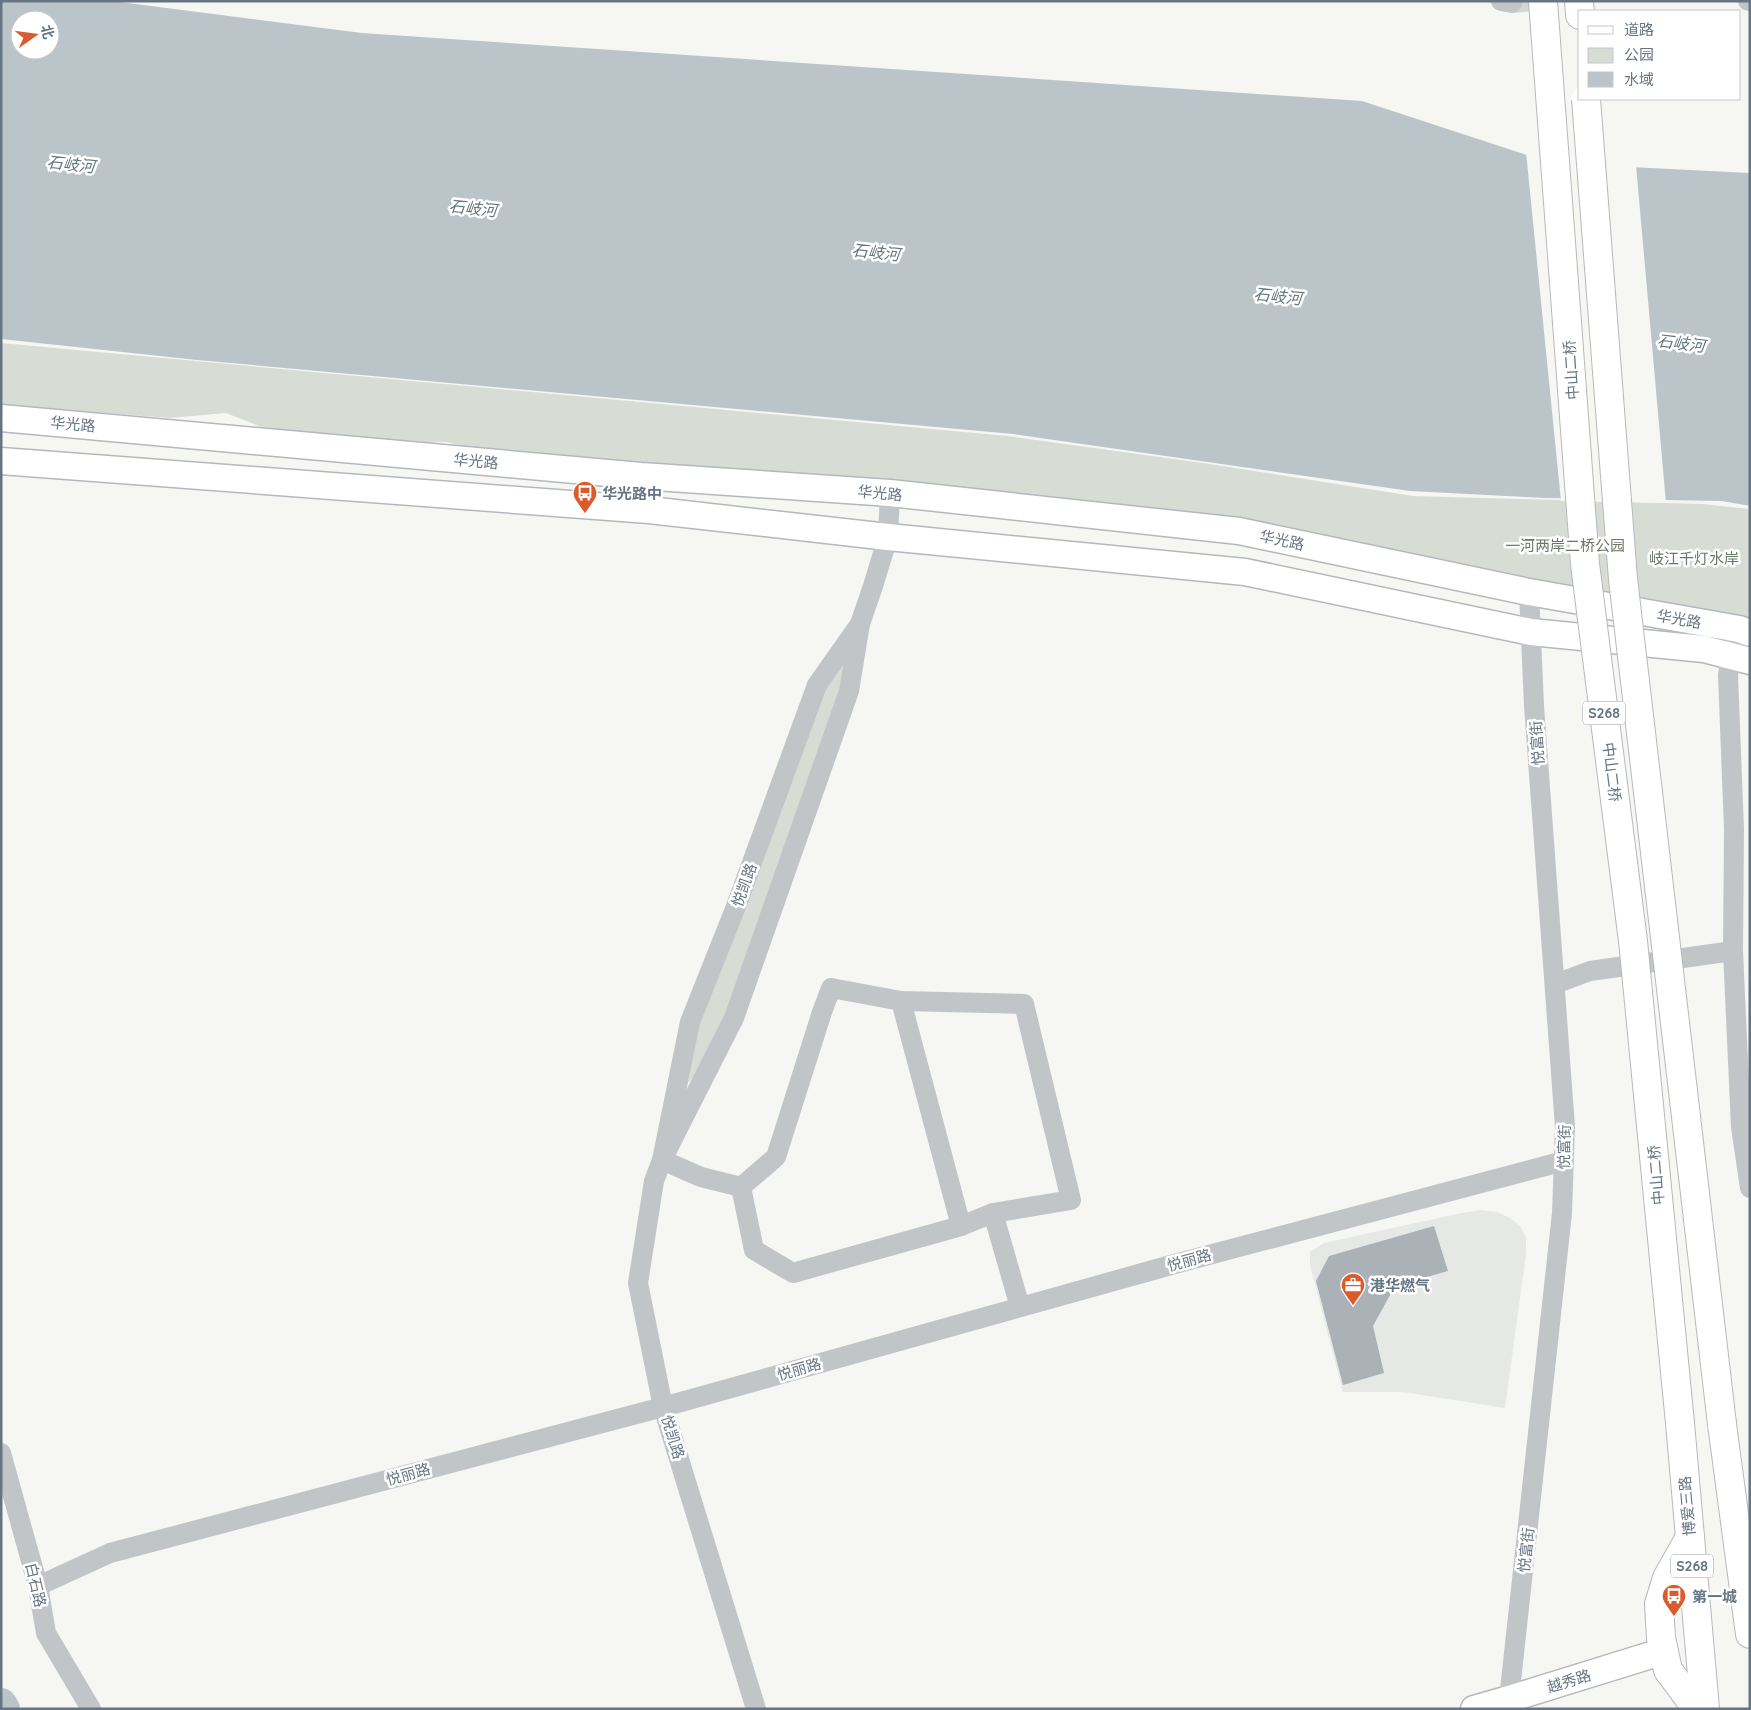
<svg xmlns="http://www.w3.org/2000/svg" width="1751" height="1710" font-family="Quicksand,'Noto Sans SC',sans-serif">
	<rect width="100%" height="100%" fill="#f6f6f3"/>
	<polygon fill="#e6e8e6" points="1481,1210 1497,1212 1510,1218 1520,1226 1526,1238 1526,1254 1505,1408 1403,1392 1343,1392 1310,1265 1310,1252 1324,1243 1457,1214"/>
	<g fill="#d7ddd4">
		<polygon points="1,343 1007,436 1203,463 1413,496 1702,504 1750,509 1750,622 1284,535 522,462 447,442 391,443 262,427 226,413 170,418 1,405"/>
		<polygon points="850,658 845,689 722,1025 705,1064 688,1083 699,1017 826,682"/>
	</g>
	<path fill="#bbc5c9" fill-rule="evenodd" d="M 1,1 L 112,1 L 362,33 L 1362,101 L 1551,163 L 1750,173 L 1750,506 L 1722,501 L 1545,498 L 1410,491 L 1013,434 L 197,360 L 1,339 ZM 20,20 L 50,20 L 50,50 L 20,50 Z"/>
	<polygon fill="#f6f6f3" points="1526,152 1552,161 1636,165 1666,503 1561,501"/>
	<g fill="none" stroke-linecap="round" stroke-linejoin="round">
		<polyline stroke="#bbc5c9" stroke-width="32" points="1,1704 4,1709"/>
	</g>
	<polygon fill="#aab1b7" points="1434,1226 1448,1271 1395,1286 1373,1326 1384,1373 1343,1385 1316,1281 1329,1256"/>
	<g fill="none" stroke-linecap="round" stroke-linejoin="round">
		<polyline stroke="#d2d6d7" stroke-width="20" stroke-dasharray="20 10" stroke-linecap="butt" points="1512,3 1533,1"/>
		<defs>
			<g id="major">
				<polyline points="1,418 641,476 890,493 1239,531 1529,592 1739,629 1750,633"/>
				<polyline points="1,461 649,510 888,537 1245,572 1531,632 1704,649 1750,661"/>
				<polyline points="1474,1709 1509,1699 1664,1651"/>
			</g>
			<g id="highway">
				<polyline points="1579,1 1580,15"/>
				<polyline points="1680,1423 1705,1709"/>
				<polyline points="1722,1424 1750,1634"/>
				<polyline points="1690,1537 1667,1578 1659,1604 1661,1638 1668,1670 1697,1709"/>
			</g>
		</defs>
		<use href="#major" stroke="#b4b8bc" stroke-width="29"/>
		<use href="#highway" stroke="#b6b9bc" stroke-width="30"/>
		<g stroke="#c1c5c8" stroke-width="20">
			<polyline points="1501,1 1512,3"/>
			<polyline points="1748,1 1750,1"/>
			<polyline points="860,624 873,586 888,537 890,493"/>
			<polyline points="1739,629 1731,656 1728,675 1734,829 1733,951 1741,1127 1750,1188"/>
			<polyline points="1555,984 1590,971 1733,951"/>
			<polygon points="831,988 901,1001 1024,1004 1071,1200 993,1213 961,1226 793,1273 754,1250 741,1187 776,1157 822,1012"/>
			<polyline points="901,1001 961,1226"/>
			<polyline points="662,1160 690,1022 735,909 817,685 860,624 849,691 734,1018 662,1160 654,1181 638,1283 663,1407 756,1709"/>
			<polyline points="662,1160 701,1177 741,1187"/>
			<polyline points="993,1213 1020,1307"/>
			<polyline points="1,1453 38,1586 46,1633 91,1709"/>
			<polyline points="38,1586 110,1553 663,1407 1171,1265 1564,1161"/>
			<polyline points="1509,1699 1562,1213 1565,1127 1534,706 1529,592"/>
		</g>
		<use href="#major" stroke="#fff" stroke-width="26"/>
		<use href="#highway" stroke="#fff" stroke-width="28"/>
		<defs>
			<g id="highway-bridge">
				<polyline points="1543,1 1585,564 1633,941 1680,1423"/>
				<polyline points="1586,99 1623,579 1722,1424"/>
			</g>
		</defs>
		<use href="#highway-bridge" stroke="#b6b9bc" stroke-width="30" stroke-linecap="butt"/>
		<use href="#highway-bridge" stroke="#fff" stroke-width="28"/>
	</g>
	<defs>
		<symbol id="bus-pin" viewBox="-11 -11 22 30"><path d="M0 17L-7.5 6A9.5 9.5 0 1 1 7.5 6Z" fill="#dc5b2c" stroke="#fff"/><path d="M-5-6H5V4H4V6H2V4H-2V6H-4V4H-5ZM-3.5-4V0h7V-4ZM-3.5 1.2v1.5H-2V1.2ZM2 1.2v1.5H3.5V1.2Z" fill="#fff"/></symbol>
		<symbol id="office-pin" viewBox="-11 -11 22 30"><path d="M0 17L-7.5 6A9.5 9.5 0 1 1 7.5 6Z" fill="#dc5b2c" stroke="#fff"/><path d="M-6-3h4V-5.5h4V-3h4V5H-6ZM-1-4.5V-3h2v-1.5ZM-6 0V1H6V0Z" fill="#fff"/></symbol>
	</defs>
	<g fill-rule="evenodd">
		<use href="#bus-pin" x="571" y="479" width="28" height="38"/>
		<use href="#office-pin" x="1339" y="1271" width="28" height="38"/>
		<use href="#bus-pin" x="1660" y="1582" width="28" height="38"/>
	</g>
	<g text-anchor="middle" dominant-baseline="central" stroke-width="5" stroke-linejoin="round" paint-order="stroke">
		<g fill="#fff" stroke="#949ea8" stroke-width="1">
			<rect x="1583" y="701.5" width="42" height="23" rx="4"/>
			<rect x="1671" y="1554.5" width="42" height="23" rx="4"/>
		</g>
		<g font-size="14" font-weight="bold" fill="#667583">
			<text x="1604" y="713">S268</text>
			<text x="1692" y="1566">S268</text>
		</g>
		<g font-size="15" fill="#667583" stroke="#fff">
			<text transform="translate(1571 370) rotate(-94)">中山二桥</text>
			<text transform="translate(73 424) rotate(5)">华光路</text>
			<text transform="translate(476 461) rotate(5)">华光路</text>
			<text transform="translate(880 493) rotate(5)">华光路</text>
			<text transform="translate(1282 540) rotate(12)">华光路</text>
			<text transform="translate(1679 619) rotate(10)">华光路</text>
			<text transform="translate(1537 743) rotate(-94)">悦富街</text>
			<text transform="translate(1612 772) rotate(83)">中山二桥</text>
			<text transform="translate(744 885) rotate(-70)">悦凯路</text>
			<text transform="translate(1564 1147) rotate(-89)">悦富街</text>
			<text transform="translate(1656 1175) rotate(-95)">中山二桥</text>
			<text transform="translate(1189 1260) rotate(-15)">悦丽路</text>
			<text transform="translate(799 1369) rotate(-16)">悦丽路</text>
			<text transform="translate(673 1437) rotate(73)">悦凯路</text>
			<text transform="translate(408 1474) rotate(-15)">悦丽路</text>
			<text transform="translate(1687 1506) rotate(-95)">博爱三路</text>
			<text transform="translate(1526 1550) rotate(-84)">悦富街</text>
			<text transform="translate(36 1585) rotate(77)">白石路</text>
			<text transform="translate(1569 1681) rotate(-17)">越秀路</text>
		</g>
		<g font-size="15" font-weight="bold" fill="#667583" stroke="#fff" text-anchor="start">
			<text x="602" y="493">华光路中</text>
			<text x="1370" y="1285">港华燃气</text>
			<text x="1692" y="1596">第一城</text>
		</g>
		<g font-size="15" fill="#687a65" stroke="#fff">
			<text x="1565" y="545">一河两岸二桥公园</text>
			<text x="1694" y="558">岐江千灯水岸</text>
		</g>
		<g font-size="16" font-style="italic" fill="#62777f" stroke="#fff">
			<text transform="translate(71 164) rotate(6)">石岐河</text>
			<text transform="translate(473 208) rotate(6)">石岐河</text>
			<text transform="translate(876 252) rotate(6)">石岐河</text>
			<text transform="translate(1278 296) rotate(6)">石岐河</text>
			<text transform="translate(1681 343) rotate(7)">石岐河</text>
		</g>
	</g>
	<rect width="1751" height="1710" fill="none" stroke="#667583" stroke-width="5"/>
	<rect x="1578" y="10" width="162" height="90" fill="#ffffff" stroke="#c2c8cd"/>
	<rect x="1588" y="26" width="25" height="8" fill="#ffffff" stroke="#c2c8cd"/>
	<text x="1624" y="35" font-size="15" fill="#667583">道路</text>
	<rect x="1588" y="48" width="25" height="15" fill="#d7ddd4" stroke="#c2c8cd"/>
	<text x="1624" y="60" font-size="15" fill="#667583">公园</text>
	<rect x="1588" y="72" width="25" height="15" fill="#bbc5c9" stroke="#c2c8cd"/>
	<text x="1624" y="85" font-size="15" fill="#667583">水域</text>
	<g transform="translate(35 35) rotate(76)"><circle r="24" fill="#ffffff" stroke="#c2c8cd"/>
	<path d="M0-4L9 19L0 12L-9 19Z" fill="#dc5b2c"/>
	<text y="-8" font-size="14" font-weight="bold" text-anchor="middle" fill="#667583">北</text>
	</g>
</svg>
